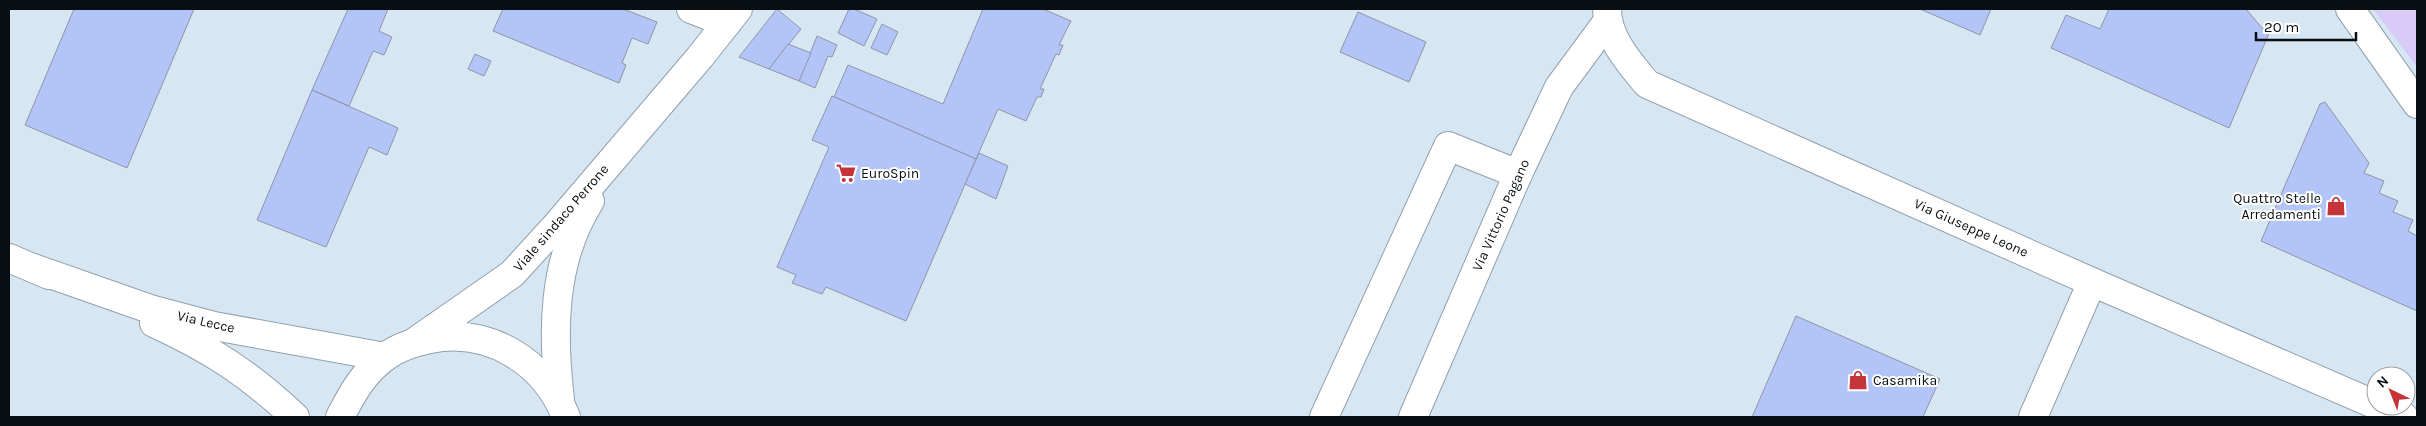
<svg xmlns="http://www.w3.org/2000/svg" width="2426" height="426" font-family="Karla,sans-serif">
	<rect width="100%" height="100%" fill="#d7e6f3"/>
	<polygon fill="#d8cbf8" points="2373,9 2417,9 2417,67"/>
	<g fill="#b3c4f8" stroke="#9095a5">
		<polygon points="74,9 194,9 127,168 25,125"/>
		<polygon points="348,9 388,9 379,31 392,37 384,55 373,51 349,106 312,90"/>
		<polygon points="503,9 623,9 657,22 648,44 632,38 622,63 626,65 619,83 493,31"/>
		<polygon points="777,9 801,29 769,69 739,57"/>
		<polygon points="849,9 854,9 877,19 864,46 838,33"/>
		<polygon points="983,9 1043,9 1071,21 1059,45 1063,45 1059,55 1056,54 1040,89 1044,89 1041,97 1037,97 1026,121 998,109 976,159 834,97 848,65 943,104"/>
		<polygon points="1920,9 1991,9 1980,35"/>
		<polygon points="2109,9 2246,9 2262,28 2270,31 2229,128 2051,48 2066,15 2100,29"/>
		<polygon points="1358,12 1426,42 1409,82 1340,52"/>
		<polygon points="882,24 898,32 887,55 871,48"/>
		<polygon points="817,36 837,45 832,57 828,56 815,88 799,81"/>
		<polygon points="788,44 811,53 799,81 769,69"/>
		<polygon points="475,54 491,61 484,76 468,69"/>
		<polygon points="312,90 398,128 387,155 369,147 326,247 257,220"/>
		<polygon points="832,96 976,159 906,321 826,287 822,294 792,283 796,275 777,267 829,147 812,140"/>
		<polygon points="2325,102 2369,163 2364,173 2384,181 2379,193 2398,201 2393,212 2413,220 2408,231 2417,236 2417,311 2261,241 2320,104"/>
		<polygon points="979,153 1008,166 996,199 965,184"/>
		<polygon points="1796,316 1940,379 1923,417 1752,417"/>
	</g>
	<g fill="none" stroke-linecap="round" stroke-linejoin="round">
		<defs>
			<g id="minor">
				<polyline points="691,9 727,23"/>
				<path d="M 1607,9 C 1607,38 1629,62 1647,84 L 2092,282 L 2376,405"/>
				<polyline points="2350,9 2417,104"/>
				<polyline points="9,258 49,275"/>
				<polyline points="33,268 150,309 214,326 385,357"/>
				<path d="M 154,323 C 211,349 249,374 295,417"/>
				<polyline points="413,343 512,274 555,227 700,57 738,9"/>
				<path d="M 560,399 C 552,332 552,261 590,201"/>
				<polyline points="2378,406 2404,417"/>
				<path d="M 340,417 C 352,394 363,373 385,357 C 398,347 415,342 430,339 C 489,327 545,362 566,417"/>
				<polyline points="1324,417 1448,146 1518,174"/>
				<polyline points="1413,417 1518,174 1559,87 1607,22"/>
				<polyline points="2033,417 2092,282"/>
			</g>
		</defs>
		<use href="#minor" stroke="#91a0ab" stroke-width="30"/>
		<use href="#minor" stroke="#fff" stroke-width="28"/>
	</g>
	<defs>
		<symbol id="supermarket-bare" viewBox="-9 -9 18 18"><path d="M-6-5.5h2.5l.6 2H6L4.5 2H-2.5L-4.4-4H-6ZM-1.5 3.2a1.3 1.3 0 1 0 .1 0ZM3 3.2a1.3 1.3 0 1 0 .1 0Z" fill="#c43438" stroke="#fff" stroke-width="2.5" paint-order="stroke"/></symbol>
		<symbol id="shop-bare" viewBox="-9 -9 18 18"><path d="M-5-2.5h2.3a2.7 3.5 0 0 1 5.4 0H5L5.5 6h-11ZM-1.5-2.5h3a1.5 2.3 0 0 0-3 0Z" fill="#c43438" stroke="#fff" stroke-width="2.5" paint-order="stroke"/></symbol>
	</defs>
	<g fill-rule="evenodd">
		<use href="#supermarket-bare" x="832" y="159" width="28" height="28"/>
		<use href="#shop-bare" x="2322" y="192" width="28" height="28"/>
		<use href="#shop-bare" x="1844" y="366" width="28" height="28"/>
	</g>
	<g text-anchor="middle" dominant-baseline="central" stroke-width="4" stroke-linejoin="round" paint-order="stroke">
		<g font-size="14" fill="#090e12" stroke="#fff" text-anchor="start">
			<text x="861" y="173">EuroSpin</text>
			<text x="2321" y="198" text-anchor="end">Quattro Stelle<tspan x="2321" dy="16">Arredamenti</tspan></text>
			<text x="1873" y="380">Casamika</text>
		</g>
		<g font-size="14" fill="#090e12" stroke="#fff">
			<text transform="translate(1501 215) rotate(-66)">Via Vittorio Pagano</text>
			<text transform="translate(561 218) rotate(-49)">Viale sindaco Perrone</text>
			<text transform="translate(1971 228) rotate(24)">Via Giuseppe Leone</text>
			<text transform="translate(206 322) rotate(13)">Via Lecce</text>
		</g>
	</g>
	<rect width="2426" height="426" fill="none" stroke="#090e12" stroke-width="20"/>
	<g transform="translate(2391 391) rotate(317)"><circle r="24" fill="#ffffff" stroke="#9d9fa0"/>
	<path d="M0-4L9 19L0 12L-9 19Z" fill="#c43438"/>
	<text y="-8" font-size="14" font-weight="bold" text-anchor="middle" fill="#090e12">N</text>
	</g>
	<path d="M2256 32v8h100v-8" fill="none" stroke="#090e12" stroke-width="2.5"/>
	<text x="2264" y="32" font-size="15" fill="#090e12" stroke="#ffffff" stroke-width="4" paint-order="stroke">20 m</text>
</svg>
